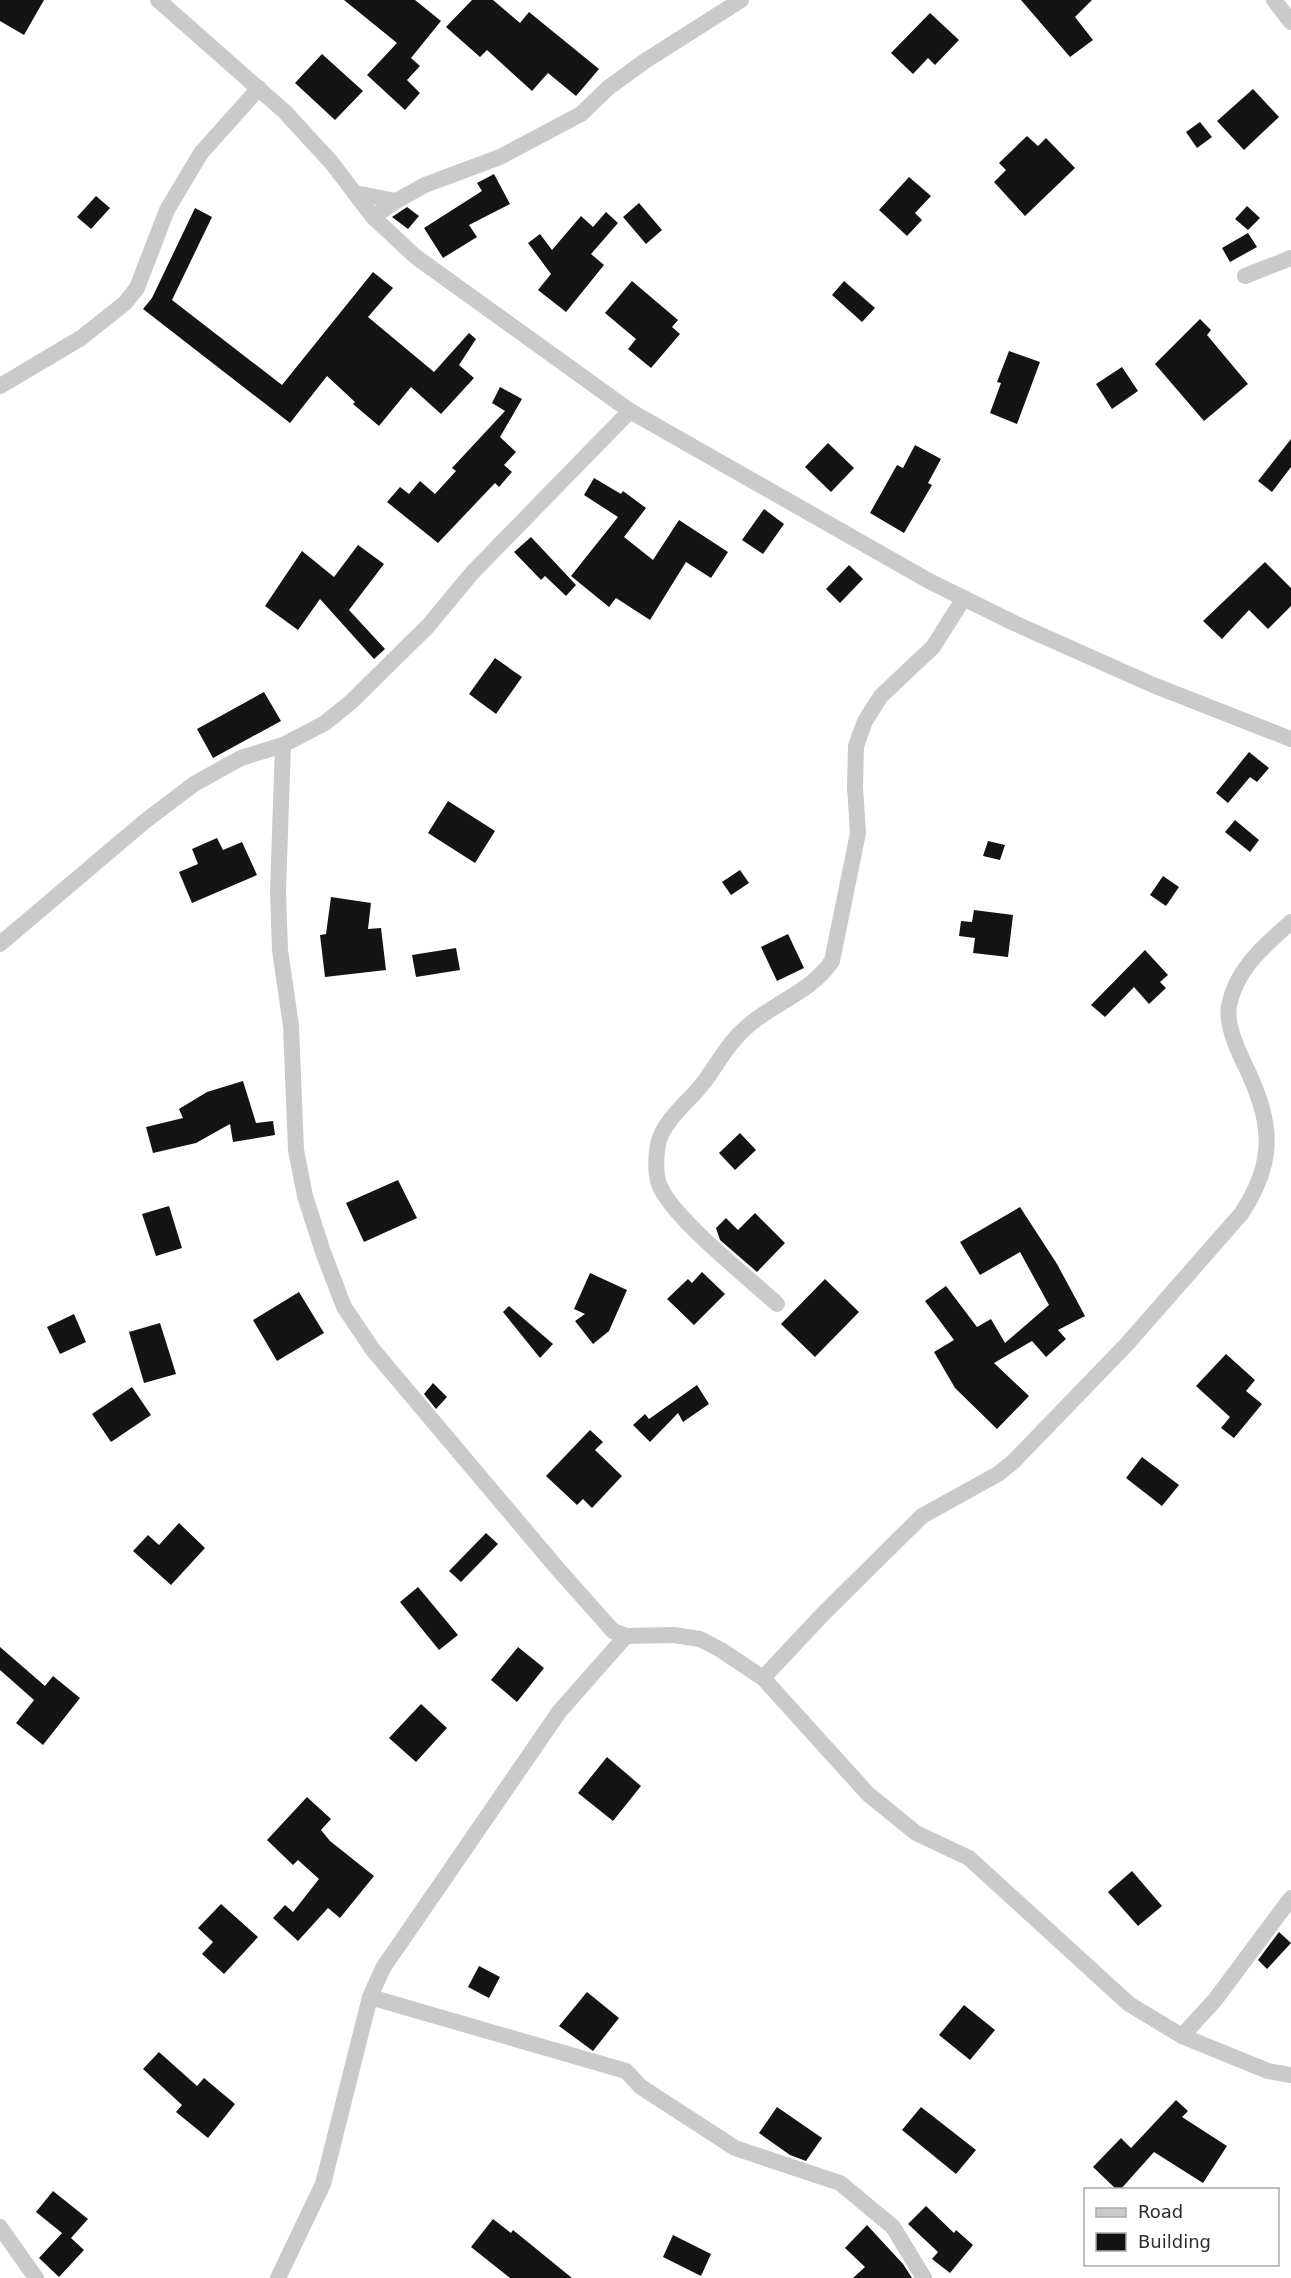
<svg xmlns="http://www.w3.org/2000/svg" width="1291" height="2278" font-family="'DejaVu Sans',sans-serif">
	<rect width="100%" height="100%" fill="#fff"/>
	<g fill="#141414">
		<polygon points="0,0 44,0 24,35 0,21"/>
		<polygon points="344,0 415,0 441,21 411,58 420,66 407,80 420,93 405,110 367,75 397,43"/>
		<polygon points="472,0 493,0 520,23 529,12 599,69 576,96 548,73 532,91 487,50 480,57 446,27"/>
		<polygon points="1021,0 1092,0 1075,17 1093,40 1070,57"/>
		<polygon points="930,13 959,40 935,65 928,58 913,74 891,53"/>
		<polygon points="322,54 363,91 335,120 295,83"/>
		<polygon points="1253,89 1279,117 1244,150 1217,121"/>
		<polygon points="1200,122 1212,137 1197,148 1186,132"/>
		<polygon points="1027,136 1038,146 1046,138 1075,168 1025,216 994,182 1006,170 999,163"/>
		<polygon points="494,174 510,204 469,225 477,237 443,258 424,228 482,191 477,183"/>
		<polygon points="909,177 931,196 915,213 922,220 907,236 879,210"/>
		<polygon points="96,196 110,208 91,229 77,217"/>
		<polygon points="639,203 662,230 646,244 623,217"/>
		<polygon points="1247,206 1260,218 1248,230 1235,219"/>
		<polygon points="407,207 419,216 408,229 392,217"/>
		<polygon points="195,208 212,217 172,300 282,385 373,272 393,288 368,317 434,372 469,333 476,339 459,365 474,378 441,414 411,387 379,426 353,404 355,402 327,376 290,423 143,309 152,298"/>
		<polygon points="606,212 618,223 591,254 604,265 566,312 538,290 551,274 528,243 540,234 552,250 581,216 593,227"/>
		<polygon points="1248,233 1257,247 1230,262 1222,248"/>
		<polygon points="632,281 678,320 672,327 680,334 651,368 628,349 636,339 605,313"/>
		<polygon points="844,281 875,308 862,322 832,295"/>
		<polygon points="1200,319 1211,330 1207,335 1248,384 1204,421 1155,364"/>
		<polygon points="1009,351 1040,362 1017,424 990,413 1001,383 997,382"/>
		<polygon points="1122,367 1138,391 1112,409 1096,384"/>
		<polygon points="500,387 522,399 500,437 516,452 504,465 512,472 499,487 495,483 438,543 387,502 400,487 409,494 420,481 435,494 456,471 452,468 505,411 492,403"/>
		<polygon points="1291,439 1291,467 1272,492 1258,481"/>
		<polygon points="828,443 854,468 831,492 805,467"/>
		<polygon points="915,445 941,459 928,483 932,485 904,533 870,513 897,465 903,468"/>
		<polygon points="594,478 621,494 623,491 646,508 624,537 653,560 679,520 728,552 711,578 686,562 650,620 616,598 609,607 571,576 618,517 584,495"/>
		<polygon points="764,509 784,524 763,554 742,540"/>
		<polygon points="531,537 576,585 566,596 545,576 541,580 514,552"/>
		<polygon points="358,545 384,564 349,610 385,649 374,659 320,599 298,630 265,606 302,551 334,577"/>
		<polygon points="1265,562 1291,588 1291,606 1268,629 1249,610 1222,639 1203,621"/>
		<polygon points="849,565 863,579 840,603 826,589"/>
		<polygon points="495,658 522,677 496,714 469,694"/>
		<polygon points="264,692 281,721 213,758 197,729"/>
		<polygon points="1249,752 1269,768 1257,782 1250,777 1228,803 1216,793"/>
		<polygon points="448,801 495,831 475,863 428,833"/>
		<polygon points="1235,820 1259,840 1250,852 1225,832"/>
		<polygon points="217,838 223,850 242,842 257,875 192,903 179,872 198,864 192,849"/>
		<polygon points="988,841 1005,845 1000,860 983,856"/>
		<polygon points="740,870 749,883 731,895 722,882"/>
		<polygon points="1163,876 1179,887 1166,906 1150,895"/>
		<polygon points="331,897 371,903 368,929 381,928 386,970 325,977 320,935 326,934"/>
		<polygon points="974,910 1013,915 1008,957 973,953 975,938 959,936 961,921 972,922"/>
		<polygon points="788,934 804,968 777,981 761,947"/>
		<polygon points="456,948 460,970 416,977 412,955"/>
		<polygon points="1145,950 1168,975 1160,982 1166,988 1149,1004 1134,987 1105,1017 1091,1005"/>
		<polygon points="243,1081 256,1123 273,1121 275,1135 233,1142 230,1124 196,1143 153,1153 146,1127 183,1118 179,1109 207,1092"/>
		<polygon points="740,1133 756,1150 735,1170 719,1153"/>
		<polygon points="398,1180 417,1218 364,1242 346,1203"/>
		<polygon points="169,1206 182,1248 156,1256 142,1214"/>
		<polygon points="1020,1207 1057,1264 1085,1316 1058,1330 1066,1339 1046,1357 1032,1341 994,1363 1029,1396 997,1429 955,1388 934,1352 954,1340 925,1301 946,1286 977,1327 991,1319 1005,1343 1049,1305 1020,1252 980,1275 960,1242"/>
		<polygon points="755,1213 785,1243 757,1272 720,1240 716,1228 726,1218 738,1230"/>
		<polygon points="702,1272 725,1294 694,1325 667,1299 688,1279 692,1283"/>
		<polygon points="590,1273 627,1290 609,1331 593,1344 575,1321 585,1314 574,1309"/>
		<polygon points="825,1279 859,1312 815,1357 781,1324"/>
		<polygon points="299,1292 324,1333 277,1361 253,1320"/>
		<polygon points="509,1306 553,1344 540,1358 503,1312"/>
		<polygon points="74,1314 86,1342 60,1354 47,1327"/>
		<polygon points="160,1323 176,1374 144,1383 129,1332"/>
		<polygon points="1226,1354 1255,1380 1246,1391 1262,1404 1234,1438 1221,1428 1230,1417 1196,1386"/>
		<polygon points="433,1383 447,1397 436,1409 424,1394"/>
		<polygon points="697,1385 709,1404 683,1422 678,1413 650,1442 633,1425 645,1414 649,1419"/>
		<polygon points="132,1387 151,1415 111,1442 92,1414"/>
		<polygon points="590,1430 603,1442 595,1450 622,1476 592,1508 583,1499 577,1505 546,1476"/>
		<polygon points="1142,1457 1179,1485 1162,1506 1126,1478"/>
		<polygon points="179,1523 205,1548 171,1585 133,1551 148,1535 159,1545"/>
		<polygon points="486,1533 498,1544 461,1582 449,1571"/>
		<polygon points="418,1587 458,1635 439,1650 400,1602"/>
		<polygon points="0,1647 45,1686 53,1676 80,1698 43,1745 16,1723 34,1700 0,1670"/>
		<polygon points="518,1647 544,1668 517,1702 491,1680"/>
		<polygon points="421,1704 447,1728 416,1762 389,1738"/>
		<polygon points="607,1757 641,1786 613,1821 578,1793"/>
		<polygon points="307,1797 331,1819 321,1830 330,1841 374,1876 340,1918 328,1908 298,1941 273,1918 285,1905 293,1912 319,1879 298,1860 293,1865 267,1840"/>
		<polygon points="1132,1871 1162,1906 1138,1926 1108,1892"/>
		<polygon points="221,1904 258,1937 224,1974 202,1954 213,1942 198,1928"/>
		<polygon points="1279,1932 1291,1943 1267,1969 1258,1960"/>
		<polygon points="479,1966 500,1977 489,1998 468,1987"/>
		<polygon points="587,1992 619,2018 593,2051 559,2026"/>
		<polygon points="964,2005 995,2030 970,2060 939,2035"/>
		<polygon points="159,2052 197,2086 204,2078 235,2104 208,2138 176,2112 182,2105 143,2069"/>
		<polygon points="1176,2100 1188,2111 1182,2117 1227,2146 1203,2183 1154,2152 1120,2190 1117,2190 1093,2167 1121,2138 1131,2148"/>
		<polygon points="777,2107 822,2138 806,2161 790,2155 759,2133"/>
		<polygon points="921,2107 976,2150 956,2174 902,2130"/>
		<polygon points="53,2191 88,2219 71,2238 84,2250 59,2277 39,2258 62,2233 36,2212"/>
		<polygon points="926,2206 954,2233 956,2230 973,2245 950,2273 932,2259 938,2252 908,2224"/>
		<polygon points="493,2219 511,2233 513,2230 572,2278 510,2278 471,2247"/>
		<polygon points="867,2225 903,2264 912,2278 853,2278 865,2267 845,2248"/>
		<polygon points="673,2235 711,2254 701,2276 663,2257"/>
	</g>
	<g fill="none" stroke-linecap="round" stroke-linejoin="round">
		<g stroke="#cacaca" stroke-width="16">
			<polyline points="158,0 285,112 331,162 373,217 416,257 630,411 929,581 1014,623 1153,685 1291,739"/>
			<polyline points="1274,0 1291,22"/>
			<polyline points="355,193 396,201"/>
			<polyline points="373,217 396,201 425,185 500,157 581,114 608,88 645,61 741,0"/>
			<polyline points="1245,276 1291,258"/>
			<polyline points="0,386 81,338 125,303 137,288 167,210 201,153 259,88"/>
			<polyline points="283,745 278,891 280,950 291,1026 296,1150 305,1196 323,1252 344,1307 373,1350 557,1568 613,1631 626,1636 674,1635 700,1639 721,1650 763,1678 868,1794 916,1833 969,1858 1129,2004 1182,2036 1268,2071 1291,2075"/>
			<polyline points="0,944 144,822 194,784 241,758 283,745 325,723 351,702 428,626 472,573 630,411"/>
			<path d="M 777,1304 C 749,1278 671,1217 659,1184 C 655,1173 656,1155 658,1144 C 664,1119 690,1101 704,1082 C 719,1062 729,1041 749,1025 C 776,1002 812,991 832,961 L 858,833 L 855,787 L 856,746 L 865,721 L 881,696 L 933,647 L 964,598"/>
			<path d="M 763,1678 L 823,1614 L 922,1516 L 998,1474 L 1013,1462 L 1127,1344 L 1241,1214 C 1279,1158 1271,1117 1242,1059 C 1235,1044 1226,1022 1229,1006 C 1236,969 1264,946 1291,922"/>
			<polyline points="370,1997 626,2071 641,2087 735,2148 840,2183 893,2227 924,2278"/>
			<polyline points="1182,2036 1215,2000 1291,1898"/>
			<polyline points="0,2227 36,2278"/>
			<polyline points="278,2278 323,2184 370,1997 383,1968 559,1712 626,1636"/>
		</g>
	</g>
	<rect x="1084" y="2188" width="195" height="78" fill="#ffffff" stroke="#ababab" stroke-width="1.5"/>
	<rect x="1096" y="2208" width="30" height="9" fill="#cacaca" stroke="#ababab" stroke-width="1.5"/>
	<text x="1138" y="2218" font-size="18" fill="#2d2d2d">Road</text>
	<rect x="1096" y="2233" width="30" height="18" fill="#141414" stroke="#ababab" stroke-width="1.5"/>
	<text x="1138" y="2248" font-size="18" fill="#2d2d2d">Building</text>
</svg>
